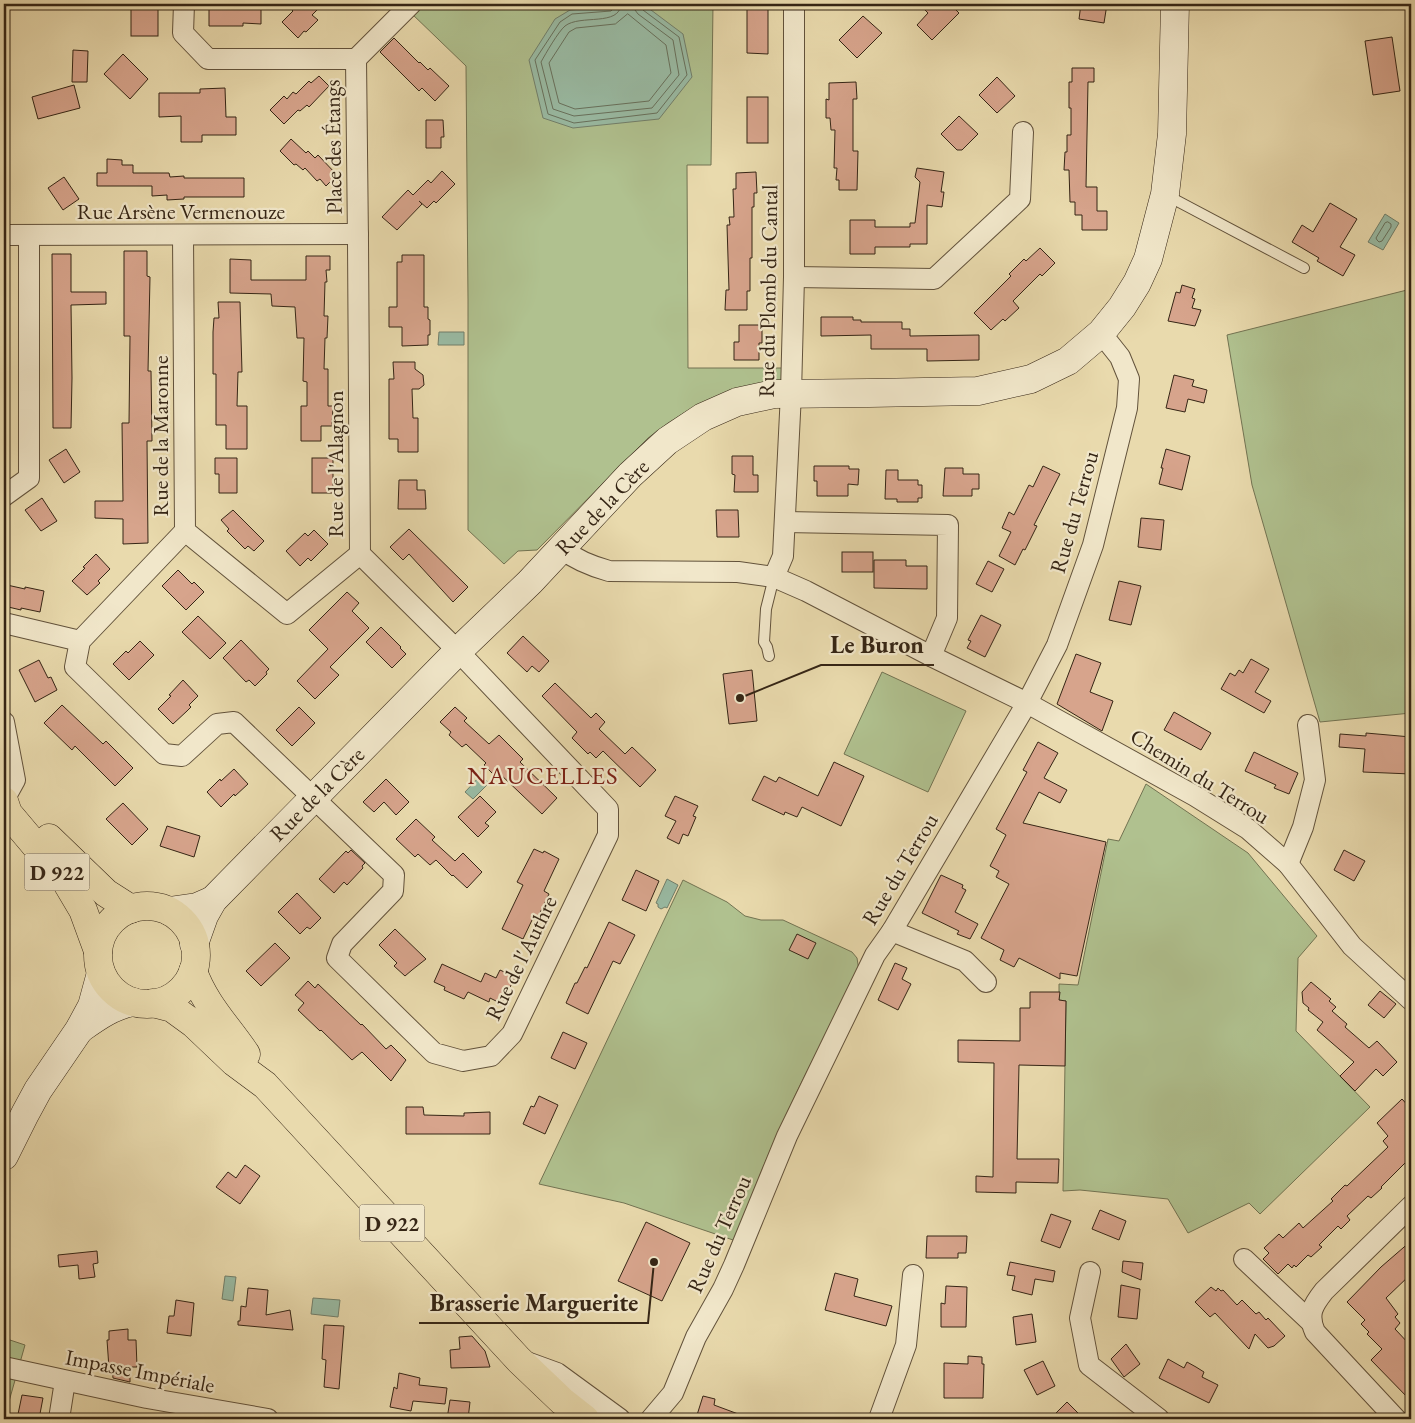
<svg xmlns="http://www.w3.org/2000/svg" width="1415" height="1423" font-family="'EB Garamond',serif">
	<rect width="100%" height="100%" fill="#e9daad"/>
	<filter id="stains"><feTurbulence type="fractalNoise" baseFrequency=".004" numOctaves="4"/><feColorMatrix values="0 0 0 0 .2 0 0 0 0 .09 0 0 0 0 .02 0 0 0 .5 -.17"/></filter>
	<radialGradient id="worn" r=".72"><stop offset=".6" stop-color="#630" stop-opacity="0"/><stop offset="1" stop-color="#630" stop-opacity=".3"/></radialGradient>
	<g fill="#b0c18f" stroke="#727352">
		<polygon points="418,4 713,4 711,165 687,165 688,368 783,368 782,383 721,395 687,411 668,423 648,438 537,550 518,551 504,564 468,530 468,299 466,66 410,12"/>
		<polygon points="1411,289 1411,713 1320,722 1252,485 1227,335"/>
		<polygon points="882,672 966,711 928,792 844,754"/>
		<polygon points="1146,784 1248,853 1317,936 1298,958 1296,1031 1370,1107 1260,1214 1249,1203 1188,1233 1168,1199 1080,1190 1063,1191 1066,1001 1059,1000 1059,984 1078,985 1108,839 1119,841"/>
		<path d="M 683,880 L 727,902 L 745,916 L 761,920 L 783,920 L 852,952 L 857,958 L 859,971 C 813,1058 766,1147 736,1241 L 624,1203 L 539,1184 Z"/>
		<polygon points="4,1338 25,1345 4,1419"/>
	</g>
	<g fill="#99bba4" stroke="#717f6b">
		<polygon points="643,4 683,34 692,77 659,119 573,128 543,118 529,60 555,19 570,10"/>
		<polygon points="1385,214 1399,223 1383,250 1368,242"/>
		<polygon points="439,332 464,332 464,345 438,345"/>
		<polygon points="481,775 489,783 473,799 465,792"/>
		<polygon points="667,879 678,885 667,908 665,907 661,909 658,907 658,904 656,903"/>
		<polygon points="225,1276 236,1277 233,1301 222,1299"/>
		<polygon points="313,1298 340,1300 338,1317 311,1314"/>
	</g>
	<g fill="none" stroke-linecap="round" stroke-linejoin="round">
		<g stroke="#67705c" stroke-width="1">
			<polyline points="615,4 614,8 611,11 572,14 560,22 535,60 548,114 574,123 657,113 687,75 679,37 643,10 641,4"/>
			<path d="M 621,4 C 620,27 580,14 565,26 C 558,32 546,53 541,62 L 553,109 L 574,116 L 652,108 L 679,75 L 673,40 L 638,14 L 635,10 L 634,4"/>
			<polygon points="628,14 666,45 671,73 649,101 575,109 559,103 549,63 569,32 576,28 615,24"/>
			<polygon points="1388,222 1391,224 1391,227 1382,241 1379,242 1377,240 1376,238 1385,223"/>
		</g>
	</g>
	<g fill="#d7a48c" stroke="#352515">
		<rect x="131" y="4" width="27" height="32"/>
		<polygon points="209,4 261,4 261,24 243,23 243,26 209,26"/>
		<polygon points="286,4 323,4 312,15 318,20 306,32 304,31 298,38 282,22 293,11"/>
		<polygon points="919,4 950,4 959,13 932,40 917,25 928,13"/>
		<polygon points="1081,4 1107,4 1104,23 1079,19"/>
		<polygon points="747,8 768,8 768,54 747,53"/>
		<polygon points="863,16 882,33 857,58 839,40"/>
		<polygon points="1392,37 1400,91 1373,95 1365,41"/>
		<polygon points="394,38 419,63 420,62 428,70 430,68 449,86 435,101 422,88 419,91 380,52"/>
		<polygon points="73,50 88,51 87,82 72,82"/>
		<polygon points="123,54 148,79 130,99 104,74"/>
		<polygon points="1072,68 1094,68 1094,82 1088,82 1086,187 1097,187 1097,211 1107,211 1107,230 1082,230 1082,215 1075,215 1075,202 1070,202 1069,170 1064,170 1065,152 1067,152 1067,135 1071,135 1071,108 1069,108 1069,82 1072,82"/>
		<polygon points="319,76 329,86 309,107 307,105 300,111 298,110 284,124 270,110 284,96 287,99 293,92 296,94 309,81 311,83"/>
		<polygon points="997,77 1015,96 997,113 979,95"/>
		<polygon points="856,82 857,99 853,99 853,151 858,151 857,190 839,190 839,180 836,180 837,168 834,168 835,130 831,130 830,118 826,118 826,99 829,100 829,83"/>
		<polygon points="74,85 80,108 38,119 32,97"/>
		<polygon points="225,88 226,117 236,117 236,135 202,135 202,142 181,142 181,116 159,117 159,93 200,93 200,89"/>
		<rect x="747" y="97" width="21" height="46"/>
		<polygon points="959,116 978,134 962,150 957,150 941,134"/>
		<polygon points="426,120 443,120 444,137 441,137 441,148 426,148"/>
		<polygon points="291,139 306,153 308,151 315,158 318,155 337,175 326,186 320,179 317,181 305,168 303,170 296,164 294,165 280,151"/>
		<polygon points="107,159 122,160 122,165 133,165 133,173 169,173 170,177 184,176 184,178 244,178 244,197 184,197 184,199 167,200 167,195 152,196 152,186 97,186 97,173 107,173"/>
		<polygon points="917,168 944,172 941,192 944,192 942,207 927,205 927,244 910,244 910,247 875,247 875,254 850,254 850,220 875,220 875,227 910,227 910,223 915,223 920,182 915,177"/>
		<polygon points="442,171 455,184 436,203 434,201 427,208 419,201 422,204 397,230 382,217 408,190 413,195 428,180 431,183"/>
		<polygon points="756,172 757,193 754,193 754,207 752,207 752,258 750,258 750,291 747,291 747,310 725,310 726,290 729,290 727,225 730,225 729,217 734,217 733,189 736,189 736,173"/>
		<polygon points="64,177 79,199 63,210 48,188"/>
		<polygon points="1330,203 1357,219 1340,247 1355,255 1343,276 1317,261 1319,258 1292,242 1302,225 1313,232"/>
		<polygon points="1040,248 1055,263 1042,276 1040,274 1013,301 1019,308 1005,321 1003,319 991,330 974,313 1011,276 1009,274 1024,259 1026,261"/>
		<polygon points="124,251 147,251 147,276 150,277 148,371 151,371 152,441 147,441 148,543 123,544 123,519 95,518 95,501 123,501 122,423 129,423 130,336 124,336"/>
		<polygon points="52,254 71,254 71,292 106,292 106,304 71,305 72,378 71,428 53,428"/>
		<polygon points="402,255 424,255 424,307 428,307 428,319 430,320 430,335 428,335 428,345 402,346 402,327 389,327 389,307 397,307 397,262 402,262"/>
		<polygon points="306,256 330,256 330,270 326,270 327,282 325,282 324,316 328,316 327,338 325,338 324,369 328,369 328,406 333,406 332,426 321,426 321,441 301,441 301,406 307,406 307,382 303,381 304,338 297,338 295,307 272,306 271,294 230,293 230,259 251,260 251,280 306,280"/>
		<polygon points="1182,285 1195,289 1192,298 1195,299 1192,308 1201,310 1195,326 1168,321 1176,292 1180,293"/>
		<polygon points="218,302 240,302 242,372 238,372 237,406 247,406 247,449 226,449 226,425 216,425 216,374 213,374 213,332 214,318 219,318"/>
		<polygon points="821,317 853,317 853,320 861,320 861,322 902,322 902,329 910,329 910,336 979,335 979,360 927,361 927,349 871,349 871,335 821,336"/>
		<polygon points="739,325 762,325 762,343 759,343 759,360 734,360 734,342 739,342"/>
		<polygon points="393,362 415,362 415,369 423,375 424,385 419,389 412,389 413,418 418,418 418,452 398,452 398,439 389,439 389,379 394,379"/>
		<polygon points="1174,375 1194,380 1192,386 1207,390 1204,403 1188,399 1185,412 1166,408"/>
		<polygon points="66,449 80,472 64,483 49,460"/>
		<polygon points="1166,449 1190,456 1182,490 1159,484 1163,468 1161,468"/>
		<polygon points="732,456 753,456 753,475 758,475 758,492 734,492 735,475 732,474"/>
		<polygon points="215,458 237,458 237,493 219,493 219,474 215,474"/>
		<rect x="312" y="458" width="21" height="35"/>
		<polygon points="814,466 849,466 849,469 859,469 858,485 848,484 848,496 817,496 817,481 814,481"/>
		<polygon points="1043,466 1060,474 1034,525 1037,526 1025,550 1023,549 1015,565 999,556 1011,532 1002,528 1009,512 1014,515 1029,485 1033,487"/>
		<polygon points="945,468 963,468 963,474 979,474 979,489 972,489 972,496 943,496"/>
		<polygon points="886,470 898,470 898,480 918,480 918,485 922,485 922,498 918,498 918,502 897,502 897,499 885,499"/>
		<polygon points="399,480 417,480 417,490 425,490 426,509 398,509"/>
		<polygon points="42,498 57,521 41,531 25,510"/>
		<polygon points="233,510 264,541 254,551 248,546 245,549 227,531 229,529 221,520"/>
		<polygon points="716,510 738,510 739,537 717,537"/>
		<polygon points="1141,518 1164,520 1161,550 1138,547"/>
		<polygon points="409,529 468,587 453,602 409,554 403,560 390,547"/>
		<polygon points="314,530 328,544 311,561 308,558 300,566 286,551 305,533 308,536"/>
		<rect x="842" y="552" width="31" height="20"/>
		<polygon points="96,554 110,569 98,581 100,583 87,595 72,581 85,568 83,567"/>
		<polygon points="874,560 906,560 906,566 927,566 927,589 874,588"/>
		<polygon points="988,561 1004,569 992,592 976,584"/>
		<polygon points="178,570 192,584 194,582 204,592 186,610 162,586"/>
		<polygon points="1119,581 1141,586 1131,625 1109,620"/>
		<polygon points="7,585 25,589 25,587 44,591 40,612 21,608 21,610 4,606"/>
		<polygon points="347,592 359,603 352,611 369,628 330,667 339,675 315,699 297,681 328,649 309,630"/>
		<polygon points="981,615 1001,625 985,657 967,648 971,641 968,640"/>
		<polygon points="198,616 226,643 210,659 182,632"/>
		<polygon points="381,627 401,647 400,648 406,654 392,668 366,642"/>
		<polygon points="523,636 549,661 539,672 532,666 527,672 507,653"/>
		<polygon points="241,640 269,669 266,672 267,674 255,686 249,680 246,682 223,658"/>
		<polygon points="140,641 154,655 129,680 113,664 126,651 128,653"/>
		<polygon points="1076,654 1101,663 1090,692 1113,701 1102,731 1057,704"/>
		<polygon points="1251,659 1269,669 1255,692 1271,701 1264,713 1221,689 1230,673 1235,676 1239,670 1243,673"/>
		<polygon points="39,660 48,678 51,677 57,690 35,702 19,670"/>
		<polygon points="752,670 757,721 729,724 723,674"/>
		<polygon points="183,680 198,696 189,705 191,707 187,711 173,724 158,709 171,696 169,695"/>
		<polygon points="555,683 591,718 596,713 605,722 599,729 625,754 632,747 656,770 640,787 603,751 596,758 590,752 588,754 572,738 577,732 542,696"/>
		<polygon points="62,705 103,744 106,741 133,768 115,786 75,746 72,750 44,723"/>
		<polygon points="299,707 315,723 292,746 276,730"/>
		<polygon points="455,707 467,718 464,721 489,744 499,735 523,759 520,762 557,798 542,814 499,773 495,776 484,765 486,763 466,744 462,747 449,735 451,732 440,722"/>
		<polygon points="1174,712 1211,733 1201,750 1164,730"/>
		<polygon points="1366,733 1411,737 1411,774 1363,772 1365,749 1339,747 1340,734 1366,736"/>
		<polygon points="1038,742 1058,753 1044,778 1067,790 1060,803 1039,792 1023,823 1106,842 1077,976 1060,973 1060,979 1019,958 1014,967 1000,960 1004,950 981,938 1009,884 996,877 999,871 990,866 1006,835 996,829 1027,772 1023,770"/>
		<polygon points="1254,752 1298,773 1289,794 1274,788 1276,785 1245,771"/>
		<polygon points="834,762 864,776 841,826 802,807 797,817 785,812 784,815 752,800 764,776 776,782 779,777 818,796"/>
		<polygon points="234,769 248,784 235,796 234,794 221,807 207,792 220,779 221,781"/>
		<polygon points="386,779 409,802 396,815 384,802 374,812 363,802"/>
		<polygon points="480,796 496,812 485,823 489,826 478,837 458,817"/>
		<polygon points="675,796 698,806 693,816 696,817 688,836 683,834 679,844 667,838 676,821 665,816"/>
		<polygon points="123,803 148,829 132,845 106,819"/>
		<polygon points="416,819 435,837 432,840 455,861 463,853 482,872 467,888 453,875 452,876 436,860 430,865 418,854 415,857 396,839"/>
		<polygon points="167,826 200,836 194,857 160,846"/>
		<polygon points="534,849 543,853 544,851 559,859 544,891 549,894 537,919 533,918 523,939 502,929 523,885 517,882"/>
		<polygon points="351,850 365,863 362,866 363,868 347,885 344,882 334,893 319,879 346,851 348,853"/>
		<polygon points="1344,850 1365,861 1354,881 1334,870"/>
		<polygon points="636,870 659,881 646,911 622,900"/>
		<polygon points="941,875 963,885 962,888 966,890 955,912 978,924 970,939 957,934 959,931 922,913"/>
		<polygon points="297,893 321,918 310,929 307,927 300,934 278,912"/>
		<polygon points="609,922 635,935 620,964 613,961 588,1014 566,1003 575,983 577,983 585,967 587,968"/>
		<polygon points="395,929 426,959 412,970 405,976 394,966 397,963 379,945"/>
		<polygon points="797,934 816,943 808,959 789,950"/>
		<polygon points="275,943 290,958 261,986 246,971"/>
		<polygon points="895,963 907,968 902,979 911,984 898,1010 878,1000"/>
		<polygon points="442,964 481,982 485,973 496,978 500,970 515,977 502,1004 490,998 489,1002 468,992 464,999 444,990 445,987 434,982"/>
		<polygon points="308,981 315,988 318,984 361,1025 362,1024 386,1049 391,1045 406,1060 391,1081 362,1052 352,1060 321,1030 320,1031 298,1010 304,1003 295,995"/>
		<polygon points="1311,982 1331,999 1329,1001 1336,1007 1332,1011 1347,1024 1345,1027 1369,1048 1377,1041 1397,1062 1383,1076 1376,1069 1355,1091 1340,1076 1354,1062 1317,1030 1323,1022 1308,1010 1309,1008 1303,1003 1302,992"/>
		<polygon points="1380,991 1396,1004 1384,1018 1368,1005"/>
		<polygon points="1030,992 1060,992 1059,1000 1066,1001 1065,1066 1019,1065 1017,1159 1059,1159 1058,1183 1016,1182 1016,1193 976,1192 976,1176 993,1177 994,1063 958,1062 958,1040 1020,1041 1020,1008 1030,1008"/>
		<polygon points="563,1032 587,1043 575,1069 551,1058"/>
		<polygon points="539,1096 558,1105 545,1134 523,1124 531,1106 534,1107"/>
		<polygon points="1402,1099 1411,1109 1411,1157 1381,1187 1382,1188 1371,1198 1368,1196 1347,1216 1350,1220 1341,1229 1338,1226 1319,1245 1322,1247 1311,1257 1308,1255 1296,1267 1294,1265 1292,1268 1288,1264 1278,1274 1263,1259 1269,1253 1264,1248 1279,1234 1283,1238 1299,1223 1303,1228 1333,1201 1331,1199 1345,1185 1347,1186 1388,1147 1383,1141 1388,1136 1377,1123"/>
		<polygon points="406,1107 423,1107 424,1115 464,1116 464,1113 490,1112 490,1134 406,1134"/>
		<polygon points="245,1165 260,1176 240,1204 216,1187 228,1172 236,1178"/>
		<polygon points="1100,1210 1126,1221 1119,1240 1092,1229"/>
		<polygon points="1051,1214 1071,1221 1060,1248 1041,1241"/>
		<polygon points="646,1222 690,1243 662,1301 618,1281"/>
		<polygon points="927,1236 967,1236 966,1253 958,1253 958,1258 926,1258"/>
		<polygon points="1411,1241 1411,1274 1386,1298 1398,1314 1395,1317 1400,1323 1395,1329 1411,1346 1411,1401 1371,1360 1382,1349 1367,1334 1369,1332 1361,1324 1365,1320 1347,1302 1381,1267"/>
		<polygon points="97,1251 98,1263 93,1264 95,1277 79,1279 78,1265 59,1267 58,1255"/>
		<polygon points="1123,1261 1143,1263 1141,1280 1122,1272"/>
		<polygon points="1010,1262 1055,1271 1053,1282 1035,1279 1032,1295 1012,1290 1015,1276 1007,1275"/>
		<polygon points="835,1273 858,1279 854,1296 892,1306 886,1326 825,1310"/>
		<polygon points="1121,1285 1140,1289 1137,1319 1118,1317"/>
		<polygon points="946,1286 967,1287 966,1327 941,1327 941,1303 945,1304"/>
		<polygon points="1211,1287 1216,1291 1218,1288 1221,1291 1223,1290 1237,1305 1242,1300 1256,1314 1259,1312 1266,1320 1268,1318 1285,1336 1274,1346 1268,1348 1255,1334 1249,1349 1215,1313 1210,1317 1195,1302"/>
		<polygon points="248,1288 268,1290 266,1315 290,1310 293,1330 238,1325 238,1321 240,1321 241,1306 246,1307"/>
		<polygon points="176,1300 194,1303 191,1336 167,1333 169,1316 174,1316"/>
		<polygon points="1032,1314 1036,1342 1016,1345 1013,1317"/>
		<polygon points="324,1325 344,1326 339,1389 324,1387 326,1360 322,1359"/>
		<polygon points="128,1329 128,1340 136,1340 137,1367 130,1367 130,1382 113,1378 112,1368 109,1368 107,1340 109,1340 109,1331"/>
		<polygon points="472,1336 485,1351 490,1367 451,1368 450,1350 460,1349 459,1337"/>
		<polygon points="1126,1344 1140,1364 1124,1377 1111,1359"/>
		<polygon points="968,1356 982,1357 982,1364 984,1364 983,1398 944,1398 944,1363 968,1364"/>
		<polygon points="1168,1359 1184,1368 1187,1362 1196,1367 1204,1372 1202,1377 1218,1385 1209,1403 1159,1378"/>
		<polygon points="1043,1361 1055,1386 1037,1395 1024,1370"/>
		<polygon points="399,1373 420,1378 419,1385 447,1388 445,1404 413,1401 411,1411 390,1407 394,1387 397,1389"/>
		<polygon points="22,1395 43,1398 39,1419 17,1419"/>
		<polygon points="703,1396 715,1399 714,1405 749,1418 748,1419 711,1419 697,1415"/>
		<polygon points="450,1400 470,1402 468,1419 447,1419"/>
		<polygon points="1067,1402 1084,1419 1050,1419"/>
	</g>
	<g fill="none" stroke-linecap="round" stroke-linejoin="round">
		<defs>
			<g id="lane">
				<polyline points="1166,195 1304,268"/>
				<polyline points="769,656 767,647 764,642 766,609 774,577"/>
			</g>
			<g id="street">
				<polyline points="184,4 183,33 208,59 356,59"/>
				<polyline points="356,59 411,4"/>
				<polyline points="4,235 358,234"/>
				<polyline points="183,235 185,531 287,614 360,554"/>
				<polyline points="794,277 934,279 1020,199 1023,132"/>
				<polyline points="4,496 29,478 29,235"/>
				<polyline points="785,522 948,525 947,618 931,656"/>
				<polyline points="185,531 80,641 75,667 164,754 182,756 217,724 234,722 394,875 393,891 342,944 337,958 434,1053 463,1061 491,1056 512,1034 608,835 608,809 458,651 360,554 358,242 356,59"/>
				<path d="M 562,549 C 576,560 591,566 609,571 L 738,572 L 774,577 L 806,591 L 931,656 L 1027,703 L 1195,796 L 1248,829 L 1288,864 L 1352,946 L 1411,1000"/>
				<polyline points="774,577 783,556 791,393 794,277 794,4"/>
				<polyline points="4,623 80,641"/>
				<polyline points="4,722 15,780 4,800"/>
				<polyline points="1288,864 1303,827 1315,780 1308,725"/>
				<polyline points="892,931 965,961 986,982"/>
				<polyline points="1244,1259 1311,1322"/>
				<polyline points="1090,1272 1080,1318 1089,1365 1159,1419"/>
				<polyline points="524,1361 557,1373 620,1419"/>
				<polyline points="4,1367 147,1398 268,1419"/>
				<polyline points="59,1419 65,1381"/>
				<polyline points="651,1419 673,1393 696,1337 723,1289 734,1265 787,1136 875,955 892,931 1027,703 1057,645 1093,545 1127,408 1129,379 1120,357 1101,333"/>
				<polyline points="879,1419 906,1345 913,1275"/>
				<path d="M 1396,1419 L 1315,1332 C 1307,1314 1313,1305 1324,1291 L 1411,1206"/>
			</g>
			<g id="secondary">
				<polyline points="169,911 197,907 213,900"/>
				<polyline points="194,944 204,916 213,900 458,651 530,582 630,475 667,441 703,417 737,402 774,394 869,393 978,391 1031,379 1068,361 1101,333 1122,307 1137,283 1148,259 1165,194 1172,134 1175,4"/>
				<path d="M 80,1029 C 97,1017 112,1006 133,1002"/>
				<polyline points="4,1156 25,1114 38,1090 79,1030 92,1006 101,973"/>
			</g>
			<g id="primary">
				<polyline points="4,801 8,813 67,883 83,910 98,951"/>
				<polyline points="49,838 106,893 131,909"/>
				<circle cx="147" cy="955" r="49"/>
				<path d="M 193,971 C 204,1003 227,1026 246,1054"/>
				<polyline points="153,1003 172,1008 194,1024 234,1062 265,1085 519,1360 562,1401 585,1419"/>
			</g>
		</defs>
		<use href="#lane" stroke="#62523b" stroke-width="12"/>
		<use href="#street" stroke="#62523b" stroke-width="22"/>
		<use href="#secondary" stroke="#352515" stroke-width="29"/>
		<use href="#primary" stroke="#352515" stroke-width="29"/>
		<use href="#lane" stroke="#f1e7ca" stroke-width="10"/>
		<use href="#street" stroke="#f1e7ca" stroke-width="20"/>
		<use href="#secondary" stroke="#f1e7ca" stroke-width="28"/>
		<use href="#primary" stroke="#e9daad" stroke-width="28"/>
	</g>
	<g text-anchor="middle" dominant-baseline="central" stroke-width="4.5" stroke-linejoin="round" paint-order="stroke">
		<g fill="#f1e7ca" stroke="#6d5f4b" stroke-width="1">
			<rect x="24.5" y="853.5" width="65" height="37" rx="4"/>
			<rect x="359.5" y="1204.5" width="65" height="37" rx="4"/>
		</g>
		<g font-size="21" font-weight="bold" fill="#352515">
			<text x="57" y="872">D 922</text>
			<text x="392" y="1223">D 922</text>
		</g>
		<g font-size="22" fill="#352515" stroke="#f1e7ca">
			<text transform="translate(333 147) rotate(-91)">Place des Étangs</text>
			<text x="181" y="211">Rue Arsène Vermenouze</text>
			<text transform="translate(768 291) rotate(-89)">Rue du Plomb du Cantal</text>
			<text transform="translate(160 436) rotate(-90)">Rue de la Maronne</text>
			<text transform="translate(335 464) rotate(-90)">Rue de l'Alagnon</text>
			<text transform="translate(602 507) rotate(-46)">Rue de la Cère</text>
			<text transform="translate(1074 512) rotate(-74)">Rue du Terrou</text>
			<text transform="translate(1200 776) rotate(32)">Chemin du Terrou</text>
			<text transform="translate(317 794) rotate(-45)">Rue de la Cère</text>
			<text transform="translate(900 869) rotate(-59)">Rue du Terrou</text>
			<text transform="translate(521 958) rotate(-64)">Rue de l'Authre</text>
			<text transform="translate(719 1234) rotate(-66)">Rue du Terrou</text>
			<text transform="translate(140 1371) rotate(11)">Impasse Impériale</text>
		</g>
		<g font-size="25" letter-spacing="1" fill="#7a1f14" stroke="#f1e7ca">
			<text x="543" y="775">NAUCELLES</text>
		</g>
	</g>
	<path fill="none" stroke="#352515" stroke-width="2" d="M740 698L821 665H934M654 1262L648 1323H419"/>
	<g fill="#352515" stroke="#f1e7ca" stroke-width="2">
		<circle cx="740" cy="698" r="5"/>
		<circle cx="654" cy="1262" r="5"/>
	</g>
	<g font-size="24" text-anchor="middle" font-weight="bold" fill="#352515" stroke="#f1e7ca" stroke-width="4.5" stroke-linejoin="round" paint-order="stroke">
		<text x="877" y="653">Le Buron</text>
		<text x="534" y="1311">Brasserie Marguerite</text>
	</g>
	<rect width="1415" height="1423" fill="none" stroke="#e9daad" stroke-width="20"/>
	<rect x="5" y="5" width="1405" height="1413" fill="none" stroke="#352515" stroke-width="2.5"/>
	<rect x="10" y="10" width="1395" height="1403" fill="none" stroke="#352515"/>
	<rect width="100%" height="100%" filter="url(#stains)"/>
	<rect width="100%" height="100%" fill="url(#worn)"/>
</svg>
